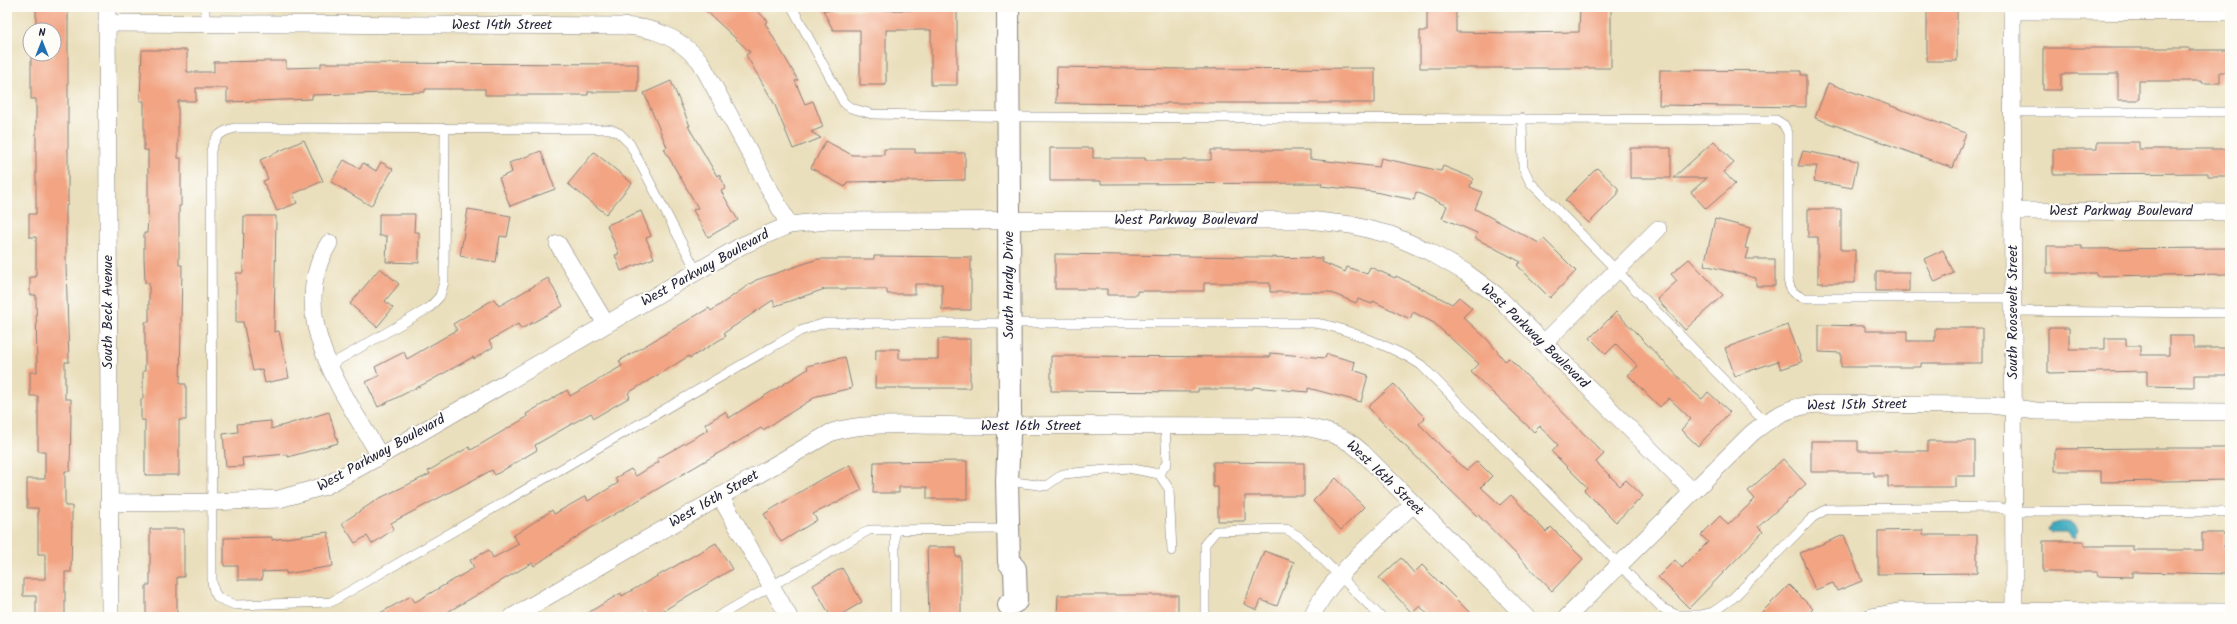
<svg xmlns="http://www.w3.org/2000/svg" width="2237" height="624" font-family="Kalam,sans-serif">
	<rect width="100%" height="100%" fill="#fdfcf7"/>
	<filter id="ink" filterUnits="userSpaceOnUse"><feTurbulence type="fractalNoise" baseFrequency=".025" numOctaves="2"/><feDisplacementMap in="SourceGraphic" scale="8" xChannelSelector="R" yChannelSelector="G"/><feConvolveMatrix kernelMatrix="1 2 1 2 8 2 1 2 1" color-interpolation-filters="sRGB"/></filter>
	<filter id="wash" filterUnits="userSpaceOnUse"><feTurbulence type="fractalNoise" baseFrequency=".012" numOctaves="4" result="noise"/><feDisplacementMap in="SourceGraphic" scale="16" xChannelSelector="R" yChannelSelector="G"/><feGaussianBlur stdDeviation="0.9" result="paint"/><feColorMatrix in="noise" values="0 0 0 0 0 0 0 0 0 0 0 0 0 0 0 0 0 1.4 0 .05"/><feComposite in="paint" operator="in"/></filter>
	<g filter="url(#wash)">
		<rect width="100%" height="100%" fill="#eadfbc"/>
		<path fill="#3eaabe" stroke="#30667c" d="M 2061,522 C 2069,522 2075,522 2078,530 L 2074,539 L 2066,533 L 2051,533 L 2048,530 L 2050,525 Z"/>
		<g id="blocks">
			<g fill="#f2a483">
				<polygon points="36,7 68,7 68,205 66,205 66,266 69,362 65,362 65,399 71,399 71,416 70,471 65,471 65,506 72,506 72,521 71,572 65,572 65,617 36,617 36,596 23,596 23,579 45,579 45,554 38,554 38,508 27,508 27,479 45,479 45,451 38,451 38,396 30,396 30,372 37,372 36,295 30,295 30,277 36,277 36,237 29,237 29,214 36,214 36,99 31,99 31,56 54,56 54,30 36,30"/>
				<polygon points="702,7 753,7 768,21 765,23 798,80 795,81 805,104 813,101 823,127 811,132 821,138 793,149 774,103 746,55 750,52"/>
				<polygon points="1427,7 1456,7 1456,32 1513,33 1579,32 1580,7 1611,7 1611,68 1420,68 1420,31 1427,31"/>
				<rect x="1927" y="7" width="30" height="54"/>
				<polygon points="823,10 957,10 957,85 931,85 931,30 886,30 886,85 860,85 860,30 833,30"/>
				<polygon points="2043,48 2190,48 2190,50 2230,50 2230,72 2220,72 2220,83 2201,83 2201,81 2139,81 2139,100 2118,100 2118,74 2061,74 2061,90 2043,90"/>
				<polygon points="142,50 187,50 187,72 214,72 214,62 270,61 286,61 286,68 321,67 321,63 638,64 638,92 588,92 588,95 485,95 485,89 425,89 425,92 312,95 312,99 227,102 227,88 196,88 196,101 178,101 178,158 181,158 181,206 179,206 179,265 182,265 180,384 186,384 186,420 179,420 179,475 145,475 145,420 141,420 141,399 143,399 143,371 145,371 145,322 149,322 149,283 145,283 144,257 144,233 147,233 148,216 148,150 144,150 144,101 140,101"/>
				<polygon points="1057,67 1182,69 1375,68 1375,103 1166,103 1166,104 1056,103"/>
				<polygon points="1660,70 1801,71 1801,75 1806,75 1806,107 1659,105"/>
				<polygon points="671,81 690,126 688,126 717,176 719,174 726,188 721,191 738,220 708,237 693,210 698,208 664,149 667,147 644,93"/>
				<polygon points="1828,83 1966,133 1953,168 1815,118"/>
				<polygon points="304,140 323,181 293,194 297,203 277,211 263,181 268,179 260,160"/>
				<polygon points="826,141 852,155 884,155 884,149 915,149 915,153 965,153 965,180 847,182 845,187 811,168"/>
				<polygon points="1714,141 1734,163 1724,172 1735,184 1706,209 1691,192 1707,178 1673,178"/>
				<polygon points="2097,142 2139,142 2139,149 2230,149 2230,176 2208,176 2208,173 2053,174 2053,149 2097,149"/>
				<polygon points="1050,148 1093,148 1093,158 1145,158 1145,160 1211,160 1211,150 1310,150 1310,159 1379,167 1381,158 1441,171 1443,166 1473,178 1470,187 1482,192 1475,209 1539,243 1544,239 1576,271 1550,298 1517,265 1521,262 1475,238 1477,233 1442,218 1447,206 1416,192 1414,200 1375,192 1321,186 1322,183 1101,184 1101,181 1050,181"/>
				<rect x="1630" y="148" width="41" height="30"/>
				<polygon points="541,151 555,189 510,206 499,178 512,172 509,163"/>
				<polygon points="1803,151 1858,161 1852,188 1814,181 1817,166 1798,166"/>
				<polygon points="594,152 632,183 606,214 568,184"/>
				<polygon points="344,160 360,169 363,163 376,171 381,162 393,169 371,206 331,182"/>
				<polygon points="1597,168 1618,188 1618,194 1589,223 1565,200"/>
				<polygon points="468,209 511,216 507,237 500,236 496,262 460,256"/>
				<polygon points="1808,209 1841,209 1841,250 1855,250 1855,283 1818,283 1818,237 1808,237"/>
				<polygon points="641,211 651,236 646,238 654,258 621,271 615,255 619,254 607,225"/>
				<polygon points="379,214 415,214 414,232 419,232 419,263 386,262 387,236 379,236"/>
				<polygon points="244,216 276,216 274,332 279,331 289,378 265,383 262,369 253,371 243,322 236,322 236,273 243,273"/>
				<polygon points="1715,219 1750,228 1745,248 1749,249 1746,259 1775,259 1775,286 1756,286 1756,278 1704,265"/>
				<polygon points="2047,246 2082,246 2082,249 2230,248 2230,274 2096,276 2096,273 2047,273"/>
				<polygon points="1943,250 1954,273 1935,282 1924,259"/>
				<polygon points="1055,254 1322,258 1322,262 1345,272 1347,267 1367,274 1370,267 1395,278 1396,276 1452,304 1459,297 1472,308 1463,317 1487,339 1505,361 1509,358 1604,454 1596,462 1620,486 1626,480 1643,496 1616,522 1584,490 1587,487 1552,452 1558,445 1540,426 1534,432 1471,372 1479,364 1434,323 1413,312 1410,319 1373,301 1372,304 1358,299 1356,303 1329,292 1270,292 1270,283 1204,283 1204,291 1137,291 1137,295 1107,295 1107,289 1055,289"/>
				<polygon points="874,256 971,257 971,310 942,310 942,284 915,284 915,294 887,294 887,289 825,289 775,306 773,300 724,333 726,336 690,358 689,356 628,393 630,397 594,418 591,413 535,445 537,450 495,475 492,470 391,523 394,529 372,544 367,536 355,543 342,523 378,499 430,474 428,471 469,447 471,450 527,417 526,414 567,390 570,396 622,366 619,361 709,308 711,311 756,280 818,259 874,259"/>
				<polygon points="1689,259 1723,295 1685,330 1657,299 1677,281 1671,274"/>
				<polygon points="380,268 399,284 385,301 393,308 377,327 350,304"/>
				<rect x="1876" y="272" width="33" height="19"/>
				<polygon points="548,278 563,306 521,329 518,324 489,341 493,347 474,359 473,357 428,382 378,407 366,382 379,376 375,367 404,352 407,359 457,330 453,324 494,299 499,306"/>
				<polygon points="1616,312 1690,389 1702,399 1708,392 1730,412 1698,446 1681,430 1691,419 1669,398 1660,407 1628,375 1638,366 1616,344 1606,354 1590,338"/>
				<polygon points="1788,325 1802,362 1781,369 1778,361 1735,376 1725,348"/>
				<polygon points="1819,325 1865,326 1865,331 1907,331 1907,341 1935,341 1935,328 1982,328 1982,363 1921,363 1921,367 1841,367 1841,353 1819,352"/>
				<polygon points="2048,328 2069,328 2069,349 2105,349 2105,338 2126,338 2126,346 2140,346 2140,355 2169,355 2169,336 2194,336 2194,348 2230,348 2230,375 2194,375 2194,387 2147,386 2147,371 2048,373"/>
				<polygon points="938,339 970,339 970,388 875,388 876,349 899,349 899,359 938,359"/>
				<polygon points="1270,353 1325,358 1327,354 1355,362 1353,370 1368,375 1361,402 1308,388 1308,392 1253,387 1253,389 1198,389 1198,392 1051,391 1051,356 1270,357"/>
				<polygon points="845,357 852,388 817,396 763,430 761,428 581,534 534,566 532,563 439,617 373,617 411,596 415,602 474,568 470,560 489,550 493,558 519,544 513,536 552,510 554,514 586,496 588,501 618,483 615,478 631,469 636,476 659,462 657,459 708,430 705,424 725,412 729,418 808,369 807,366"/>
				<polygon points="1394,384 1425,418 1419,424 1460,465 1467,470 1477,461 1492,476 1481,487 1500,505 1511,495 1546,532 1551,527 1583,559 1552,591 1478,515 1477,516 1400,441 1368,407"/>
				<polygon points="329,412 338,443 288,457 287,454 242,458 243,466 226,467 223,434 238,432 237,424 271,421 271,429"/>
				<polygon points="1811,441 1858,441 1858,451 1928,451 1928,441 1975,441 1975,476 1955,476 1955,487 1888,487 1888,476 1874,476 1874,472 1811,472"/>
				<polygon points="2154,448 2230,448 2230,480 2101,482 2101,471 2055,471 2055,449"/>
				<polygon points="1783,459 1806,484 1758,527 1763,532 1689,608 1658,577 1675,560 1682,568 1708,542 1701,535 1720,516 1728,525 1755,499 1748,491"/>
				<polygon points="967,461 967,499 927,499 927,487 899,487 899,493 873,493 874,462"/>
				<polygon points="1213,462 1304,463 1304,496 1245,496 1245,521 1218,521 1218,487 1213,487"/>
				<polygon points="850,465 862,490 813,514 817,520 781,542 764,514 818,481"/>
				<polygon points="1336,478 1364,507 1341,530 1313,501"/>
				<polygon points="150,529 184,529 184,577 177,577 177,617 146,617 146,585 150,585"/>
				<polygon points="1923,530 1923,535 1977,535 1977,573 1878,574 1878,531"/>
				<polygon points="328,532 333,566 286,574 286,571 262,572 262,580 238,580 238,566 224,566 224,538 272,537 272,540"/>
				<polygon points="2202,533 2224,533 2224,547 2230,547 2230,574 2132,572 2132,577 2097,576 2097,572 2043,572 2043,541 2084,541 2084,546 2133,546 2133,550 2202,550"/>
				<polygon points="1844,535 1862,581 1837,591 1833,583 1815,590 1800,553"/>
				<polygon points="716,543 732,569 663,611 666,617 648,617 644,611 633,617 581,617 621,593 622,596"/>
				<polygon points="927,547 956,547 956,557 961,557 961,617 929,617"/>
				<polygon points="1264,551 1294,562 1277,606 1261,600 1257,610 1244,604"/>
				<polygon points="1401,558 1414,573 1422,565 1474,617 1430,617 1420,606 1412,613 1379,578"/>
				<polygon points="842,568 862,602 837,617 831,617 813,585"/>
				<polygon points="1789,585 1813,609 1805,617 1757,617"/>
				<polygon points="1058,595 1178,595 1178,617 1057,617"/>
			</g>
		</g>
	</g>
	<g filter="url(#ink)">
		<use href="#blocks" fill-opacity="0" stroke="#86807c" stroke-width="1"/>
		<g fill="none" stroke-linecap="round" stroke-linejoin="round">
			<defs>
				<g id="service">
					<polyline points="205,7 205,24"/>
					<path d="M 792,7 L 844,103 L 851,108 L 872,114 L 1026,117 L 1776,120 L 1784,125 L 1788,133 L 1788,278 C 1789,290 1794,295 1805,298 L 2013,298"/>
					<polyline points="2013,112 2230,112"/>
					<polyline points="1522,118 1523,167 1530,182 1765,422"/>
					<path d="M 697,272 L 630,144 L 619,133 L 610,129 L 235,128 C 221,131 214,137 211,151 L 212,582 L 214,591 L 218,598 L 235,605 L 331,602 L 800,331 L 825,323 L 1313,323 C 1339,325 1399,350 1421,365 L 1662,608 L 1677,615 L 1701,615 L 1713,612 L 1733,598 L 1812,518 L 1827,509 L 1996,507 L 2013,511 L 2230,512"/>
					<polyline points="2013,311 2230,313"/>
					<polyline points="328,366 429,308 440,296 444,282 445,128"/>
					<polyline points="1159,474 1167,463 1165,426"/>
					<polyline points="1007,481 1046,486 1063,474 1128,468 1159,474 1169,489 1172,551"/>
					<polyline points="895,529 895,617"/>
					<polyline points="717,617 869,530 1008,529"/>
					<polyline points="1205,617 1205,544 1216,531 1286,529 1300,537 1381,617"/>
				</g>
				<g id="minor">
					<polyline points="107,7 110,617"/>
					<polyline points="2012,7 2014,617"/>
					<polyline points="2012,11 2230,12"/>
					<path d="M 107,23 L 622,26 C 654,27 678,37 700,61 L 789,225"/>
					<polyline points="2013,211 2230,212"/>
					<path d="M 329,243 C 284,316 344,393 380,456"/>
					<polyline points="558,244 606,324"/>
					<polyline points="1544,343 1658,229"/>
					<polyline points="720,496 789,617"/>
					<polyline points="109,503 212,502 279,499 325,486 380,456 741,246 789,225 827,221 1309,220 1351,225 1391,235 1430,252 1465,272 1496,295 1693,492"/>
					<path d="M 512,617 L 830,433 C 865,420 929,426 969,426 C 1078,425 1187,426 1296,426 C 1322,429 1343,435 1362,452 L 1526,617"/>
					<path d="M 1312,617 C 1325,581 1384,533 1413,504"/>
					<path d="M 1567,617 L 1752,433 C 1773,416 1791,406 1818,404 L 1992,405 L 2036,411 L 2230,412"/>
					<polyline points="1871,617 1903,611 2230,612"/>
				</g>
				<polyline id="tertiary" points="1008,7 1010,412 1007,481 1009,562 1015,569 1016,601 1009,605"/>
			</defs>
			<use href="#service" stroke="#86807c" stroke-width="10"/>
			<use href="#minor" stroke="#86807c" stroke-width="18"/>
			<use href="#tertiary" stroke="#86807c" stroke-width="24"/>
			<use href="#service" stroke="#fff" stroke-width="9"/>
			<use href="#minor" stroke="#fff" stroke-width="17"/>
			<use href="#tertiary" stroke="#fff" stroke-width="22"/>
		</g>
	</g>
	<g text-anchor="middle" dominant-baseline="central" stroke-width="4" stroke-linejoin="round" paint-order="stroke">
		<g font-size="14" fill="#22223b" stroke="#fdfcf7">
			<text x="502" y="25">West 14th Street</text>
			<text x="2121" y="211">West Parkway Boulevard</text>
			<text x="1186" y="220">West Parkway Boulevard</text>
			<text transform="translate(705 268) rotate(-29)">West Parkway Boulevard</text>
			<text transform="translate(1009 285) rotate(-90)">South Hardy Drive</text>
			<text transform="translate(108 312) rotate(-90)">South Beck Avenue</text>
			<text transform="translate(2013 312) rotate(-90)">South Roosevelt Street</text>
			<text transform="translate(1535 336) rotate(44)">West Parkway Boulevard</text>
			<text transform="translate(1857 405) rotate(-1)">West 15th Street</text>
			<text x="1031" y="426">West 16th Street</text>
			<text transform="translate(381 453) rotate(-29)">West Parkway Boulevard</text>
			<text transform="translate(1385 478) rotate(44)">West 16th Street</text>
			<text transform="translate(714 499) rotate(-30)">West 16th Street</text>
		</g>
	</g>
	<rect width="2237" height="624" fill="none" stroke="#fdfcf7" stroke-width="24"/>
	<g transform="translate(42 42)"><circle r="19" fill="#fdfcf7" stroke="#a5a5ac"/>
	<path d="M0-3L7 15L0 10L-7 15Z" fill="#1f6fb2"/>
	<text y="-6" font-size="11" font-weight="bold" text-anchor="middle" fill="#22223b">N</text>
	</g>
</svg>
